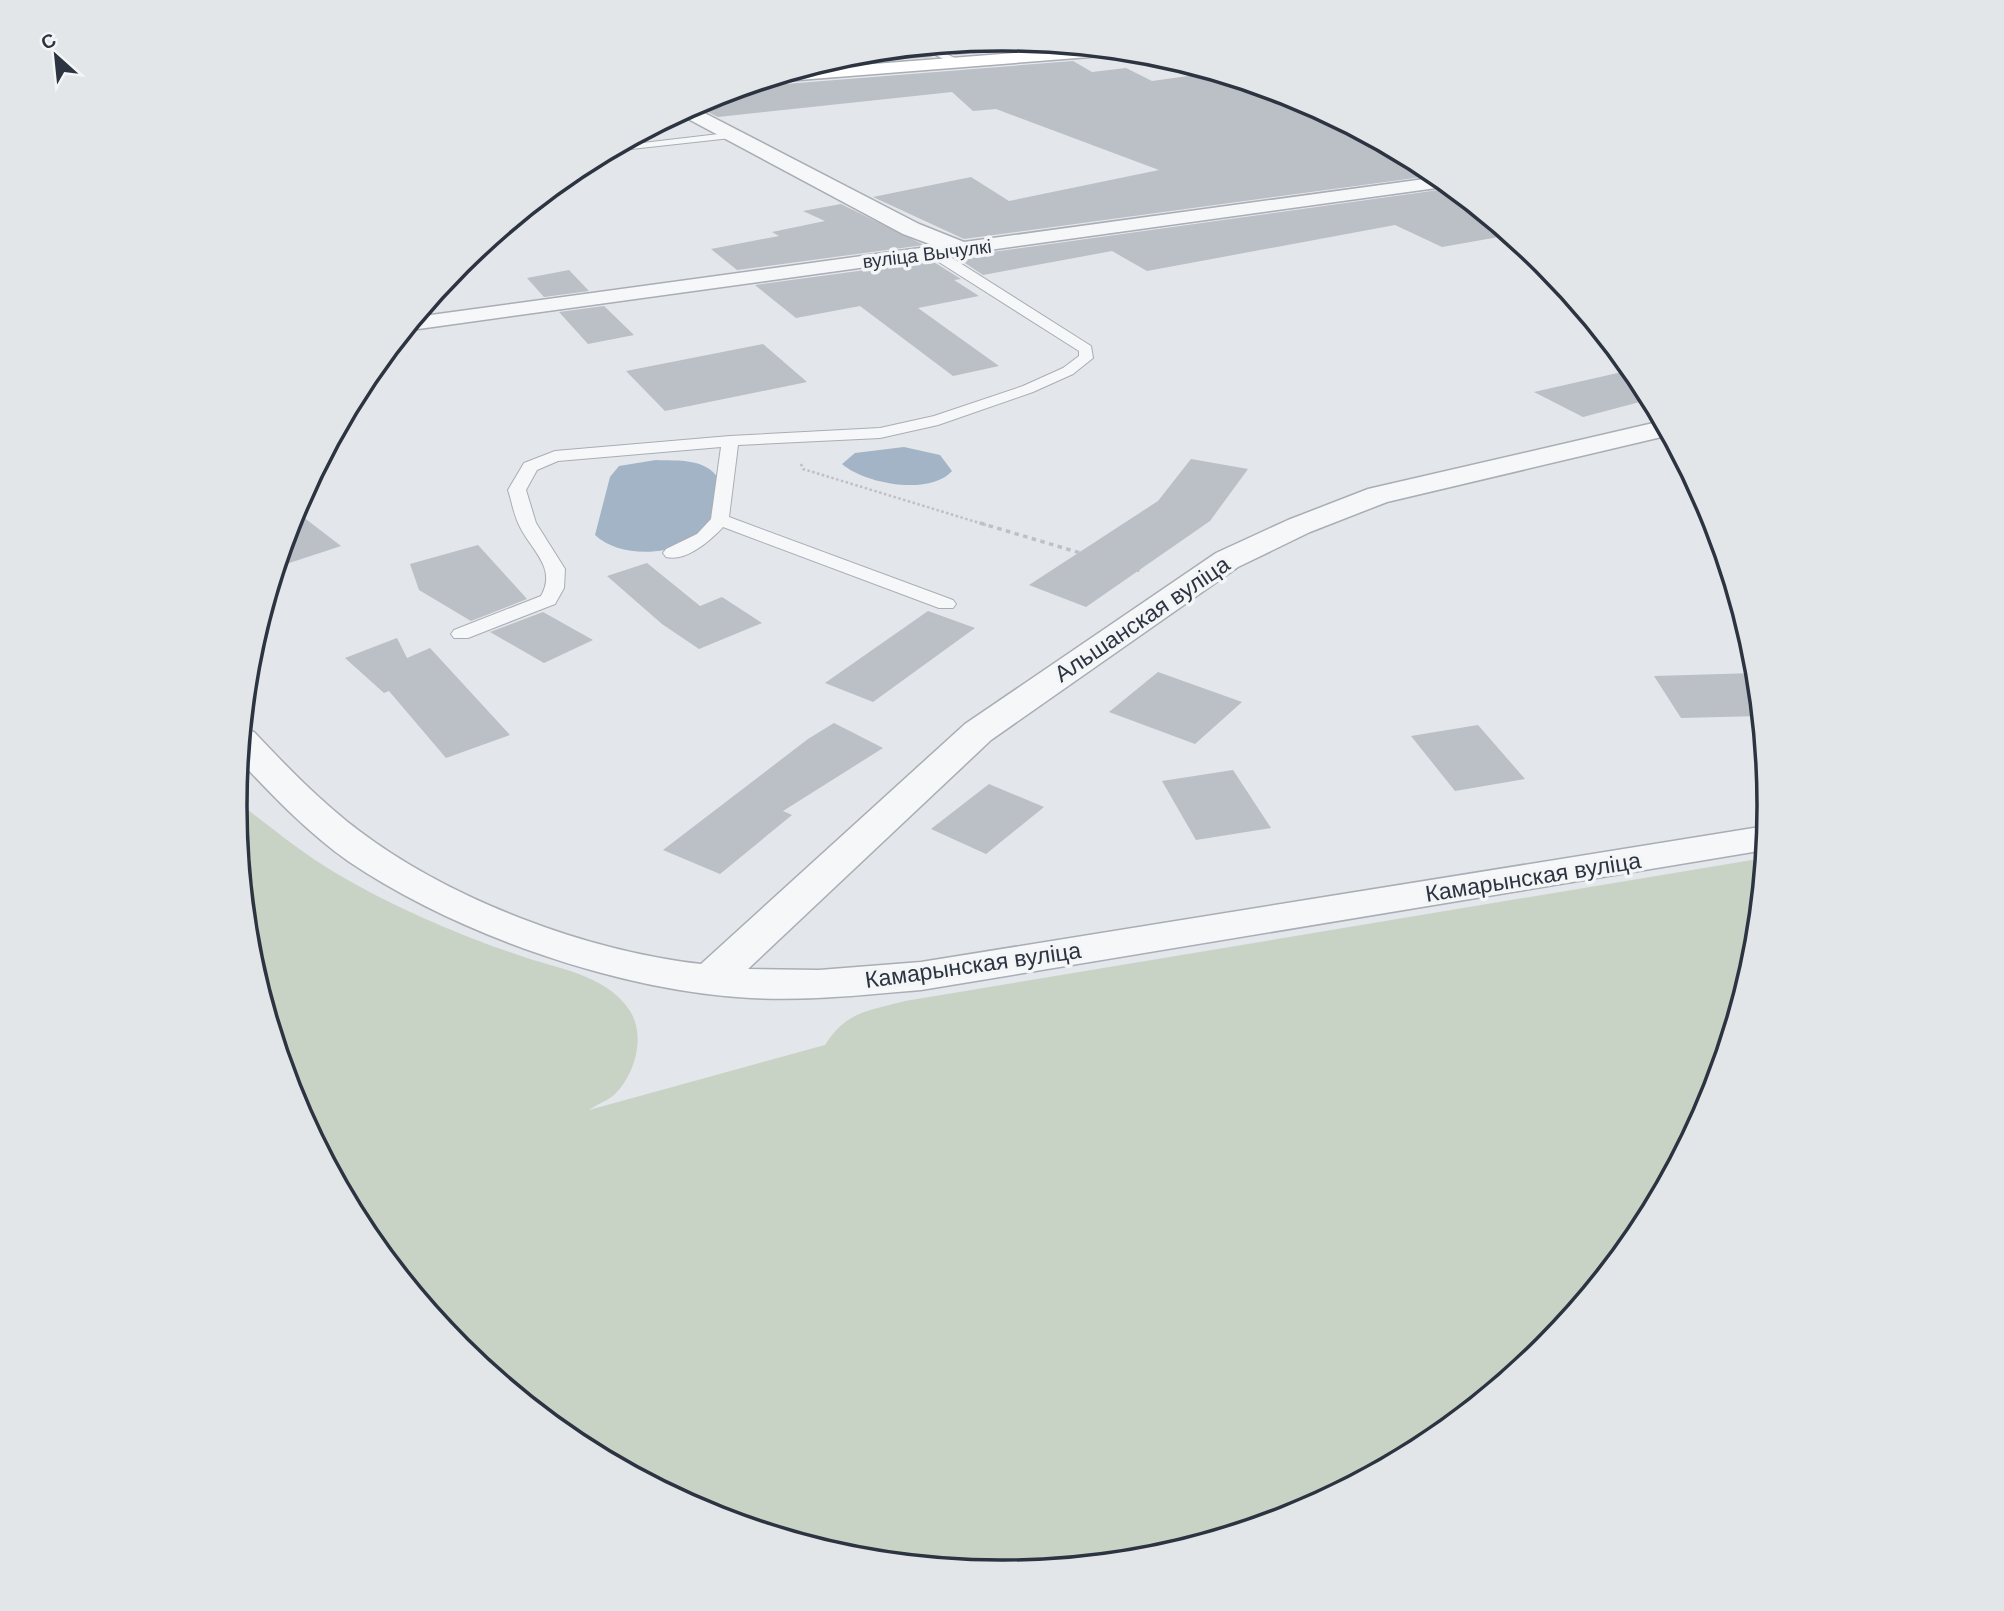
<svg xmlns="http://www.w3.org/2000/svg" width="2004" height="1611" font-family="Arial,sans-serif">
	<rect width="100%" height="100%" fill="#e3e6ea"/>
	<path fill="#c9d3c5" d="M 235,800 C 268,825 300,852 334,872 C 396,909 465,938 533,960 C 567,970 610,979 630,1011 C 646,1036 635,1074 615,1094 C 608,1101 595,1105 589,1110 L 825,1045 C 846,1011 869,1011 905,1001 L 1764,858 L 1754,956 L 1710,1099 L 1640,1232 L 1544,1348 L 1428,1443 L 1295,1514 L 1151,1558 L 1002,1572 L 852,1558 L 708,1514 L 576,1443 L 459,1348 L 364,1231 L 293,1099 L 250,955 Z"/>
	<g fill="#a2b4c6">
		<path d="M 904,447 L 940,455 L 952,471 C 930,496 865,484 842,464 L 855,453 Z"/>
		<path d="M 656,460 C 678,461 705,458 718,478 C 717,490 718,510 712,521 C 690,556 624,562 595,535 L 610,477 L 619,466 Z"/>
	</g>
	<g fill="#bbbfc6">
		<polygon points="1002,38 1042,42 1050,47 955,55 934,45"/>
		<polygon points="918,47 933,57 809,66 853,53"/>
		<polygon points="1073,61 1092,72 1126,68 1152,81 1203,74 1214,78 1227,76 1296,97 1437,175 964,239 873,197 971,177 1009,201 1159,170 996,109 973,111 952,92 718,117 700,108 699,102 764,80 773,85"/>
		<polygon points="1453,188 1510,235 1442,247 1395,225 1147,271 1112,251 983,275 956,257"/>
		<polygon points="841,204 924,245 737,270 711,249 779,236 772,232 825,221 803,211"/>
		<polygon points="932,261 961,279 954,280 979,296 918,308 999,366 953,376 860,306 796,318 755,285"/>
		<polygon points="569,270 589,291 544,297 527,278"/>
		<polygon points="604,306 634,335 588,344 559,312"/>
		<polygon points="763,344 807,382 665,411 626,371"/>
		<polygon points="1622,372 1641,381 1651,399 1583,417 1534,392"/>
		<polygon points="1191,459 1248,469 1210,521 1086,607 1029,585 1158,501"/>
		<polygon points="294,510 341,546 277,567 294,512"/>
		<polygon points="478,545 527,599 471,621 419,590 410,564"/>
		<polygon points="647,563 700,606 722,597 762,623 699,649 662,624 607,576"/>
		<polygon points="928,611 975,628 873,702 825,683"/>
		<polygon points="543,612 593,640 544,663 490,632"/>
		<polygon points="397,638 407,658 430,648 510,735 446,758 389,691 384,693 345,658"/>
		<polygon points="1158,672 1242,702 1195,744 1109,712"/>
		<polygon points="1756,673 1760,716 1681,718 1654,676"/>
		<polygon points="834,723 883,748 783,811 792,815 720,874 663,850 808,739"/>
		<polygon points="1478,725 1525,779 1455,791 1411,736"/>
		<polygon points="1233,770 1271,828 1196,840 1162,781"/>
		<polygon points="989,784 1044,807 986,854 931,829"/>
	</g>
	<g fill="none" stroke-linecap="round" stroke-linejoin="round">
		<defs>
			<g id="lane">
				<polygon points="930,46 959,60 961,62 953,64 920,47"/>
				<polygon points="736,132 740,133 740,137 604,152 617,146"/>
				<path d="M 931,251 L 941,251 L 1091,346 L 1093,358 L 1073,374 L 1033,392 L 938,425 L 880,438 L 738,445 L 729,517 L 953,600 L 956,604 L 953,608 L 939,608 L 723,527 C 710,541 686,562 666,557 L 663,553 L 666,549 L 697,534 L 711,519 L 721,447 L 558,461 L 537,470 L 526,490 L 536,523 L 565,569 L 564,588 L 555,604 L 468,638 L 454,638 L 451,634 L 454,630 L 541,596 C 557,568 532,551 520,527 C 514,516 512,502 508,490 L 524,463 L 555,451 L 730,436 L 880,428 L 934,416 L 1023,386 L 1063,368 L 1079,356 L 1079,351 L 931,257 Z"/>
			</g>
			<g id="street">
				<polygon points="691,106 919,224 964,242 1439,177 1451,186 404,331 416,317 935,246 903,234 677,113"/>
				<path d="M 1662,421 L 1670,435 L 1387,502 L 1310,532 L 1238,567 L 991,740 L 748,969 L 819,970 L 921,962 L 1766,826 L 1765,850 L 921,990 C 864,995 808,1001 751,998 C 619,991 458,935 348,861 C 308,833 273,796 239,760 L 243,729 L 254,732 C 287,767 320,801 358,830 C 450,900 587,951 701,964 L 965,724 L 1216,553 L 1288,520 L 1368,489 Z"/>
			</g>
			<polygon id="secondary" points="1090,47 1123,50 1115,55 773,82 766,79 797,70"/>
		</defs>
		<use href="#lane" stroke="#a9adb4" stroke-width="2"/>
		<use href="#street" stroke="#a9adb4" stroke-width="3"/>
		<use href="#secondary" stroke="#a9adb4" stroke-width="3"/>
		<polyline stroke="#bec0c5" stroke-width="2.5" stroke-dasharray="2.5 2.5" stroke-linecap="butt" points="801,464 803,469 986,525"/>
		<polyline stroke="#bec0c5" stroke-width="3.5" stroke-dasharray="4.5 4.5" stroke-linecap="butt" points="980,523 1144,572"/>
		<use href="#lane" fill="#f6f7f9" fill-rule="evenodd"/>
		<use href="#street" fill="#f6f7f9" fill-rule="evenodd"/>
		<use href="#secondary" fill="#fff" fill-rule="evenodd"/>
	</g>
	<g text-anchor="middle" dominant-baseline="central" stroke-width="7" stroke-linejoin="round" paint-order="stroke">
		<g font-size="19" fill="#2d3441" stroke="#f3f5f7">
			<text transform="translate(927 254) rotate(-7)">вуліца Вычулкі</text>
		</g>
		<g font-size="23" fill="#2d3441" stroke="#f3f5f7">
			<text transform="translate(1142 619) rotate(-34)">Альшанская вуліца</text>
			<text transform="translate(1533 877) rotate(-9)">Камарынская вуліца</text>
			<text transform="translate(973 965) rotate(-8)">Камарынская вуліца</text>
		</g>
	</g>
	<path d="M0 0H2004V1611H0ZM1001 51H1003A754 754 0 0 1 1757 805V806A754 754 0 0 1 1003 1560H1001A754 754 0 0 1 247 806V805A754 754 0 0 1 1001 51Z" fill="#e3e6e8" fill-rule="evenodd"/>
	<path fill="none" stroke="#2d3441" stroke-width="3.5" d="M1001 51H1003A754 754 0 0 1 1757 805V806A754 754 0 0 1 1003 1560H1001A754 754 0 0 1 247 806V805A754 754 0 0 1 1001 51Z"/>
	<g transform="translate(56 56) rotate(333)" stroke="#f3f5f7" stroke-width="5" paint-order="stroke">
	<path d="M0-5L12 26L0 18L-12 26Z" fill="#2d3441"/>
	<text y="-10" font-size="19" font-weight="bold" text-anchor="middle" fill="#2d3441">С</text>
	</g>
</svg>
